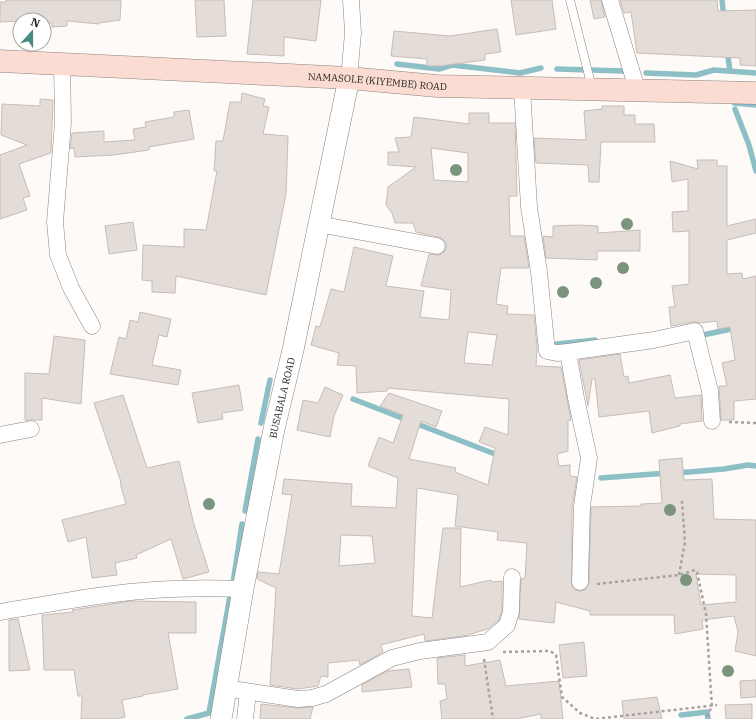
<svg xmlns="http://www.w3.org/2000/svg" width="756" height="719" font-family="'IBM Plex Serif',serif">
	<rect width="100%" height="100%" fill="#fefaf8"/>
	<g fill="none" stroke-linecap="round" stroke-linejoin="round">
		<g stroke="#8cc0c6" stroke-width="5.5">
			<polyline points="722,0 724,18"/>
			<polyline points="727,50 730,71"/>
			<polyline points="397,64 439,69 452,65 520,73 541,68"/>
			<polyline points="557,69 624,71"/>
			<polyline points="646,73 696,75 714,70 756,73"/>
			<polyline points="734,103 756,105"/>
			<polyline points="735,109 749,145 756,171"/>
			<polyline points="698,336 736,328"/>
			<polyline points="557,344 595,340"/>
			<polyline points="353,399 500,456"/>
			<polyline points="261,423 270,380"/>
			<polyline points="677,473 724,469 748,465 756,466"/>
			<polyline points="601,478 667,473"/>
			<polyline points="245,511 258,439"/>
			<polyline points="233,583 242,524"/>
			<polyline points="681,715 707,712 708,719"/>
			<polyline points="187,719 209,713 230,596"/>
		</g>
	</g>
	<g fill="#e4dcd6" stroke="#c6bdb8" fill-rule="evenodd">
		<polygon points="6,0 121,0 120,20 99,23 99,24 67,21 67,26 52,27 52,23 44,23 44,20 0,22 0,2 6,2"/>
		<polygon points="195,0 224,0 226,36 197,37"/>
		<polygon points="253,0 321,0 316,41 284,37 284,56 247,54"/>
		<polygon points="511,0 552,0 556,29 516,35"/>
		<polygon points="590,0 601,0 605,17 594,19"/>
		<polygon points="620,0 717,0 718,11 756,10 756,66 740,65 740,58 637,53 631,12 624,13"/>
		<polygon points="497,29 501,52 485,54 485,60 440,66 427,66 427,59 391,56 394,31 450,36"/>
		<polygon points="242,93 265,99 263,106 269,107 263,134 288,136 286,194 266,295 176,276 175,293 152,292 152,281 142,280 143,245 184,247 184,229 206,230 217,171 214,171 216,141 223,141 230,102 241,102"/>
		<polygon points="40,99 53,100 51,153 19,164 30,196 23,198 27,210 0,219 0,155 27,145 1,135 2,104 40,106"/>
		<polygon points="602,106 624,106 624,115 635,115 635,124 654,124 655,142 601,142 599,182 589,182 588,165 536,163 534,138 586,140 584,111 602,109"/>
		<polygon points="189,110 194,139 149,147 149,150 114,155 75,157 74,148 70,149 72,133 104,131 104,142 135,140 133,129 146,127 145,122 174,117 174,112"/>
		<path d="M 469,113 L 489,113 L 489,123 L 515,123 L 517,196 L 509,196 L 510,236 L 524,236 L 529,268 L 501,268 L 496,304 L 508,306 L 507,314 L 534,315 L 537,346 L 536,366 L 561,367 L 571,420 L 568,421 L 568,451 L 557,454 L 559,466 L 570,465 L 570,476 L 577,477 L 572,508 L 572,586 L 575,590 L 580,591 L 585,590 L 589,583 L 591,507 L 641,506 L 641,504 L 662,503 L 659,460 L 682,458 L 684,480 L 712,479 L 714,519 L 756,520 L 756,656 L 735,651 L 738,632 L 734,616 L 702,620 L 703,629 L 675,634 L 674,615 L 590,615 L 590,611 L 556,602 L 554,623 L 519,619 L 521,579 L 525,578 L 527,543 L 497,540 L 498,532 L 455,526 L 458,495 L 417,488 L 412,616 L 432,618 L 443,528 L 461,528 L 460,587 L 491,580 L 492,582 L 502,581 L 502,610 L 499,620 L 488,629 L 464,636 L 425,641 L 424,634 L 381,645 L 383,652 L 360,665 L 359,660 L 328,663 L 328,677 L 321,676 L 318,686 L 298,689 L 270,685 L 276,588 L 257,579 L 258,572 L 279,574 L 292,495 L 282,494 L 284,479 L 352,484 L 351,506 L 396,508 L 398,478 L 368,466 L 379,437 L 393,443 L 403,415 L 380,406 L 389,393 L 442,411 L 436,427 L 421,421 L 409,459 L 456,468 L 455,472 L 488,485 L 495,448 L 479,442 L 485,427 L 508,435 L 509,399 L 388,388 L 387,391 L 357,393 L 356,366 L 337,365 L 339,353 L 311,345 L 316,326 L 320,327 L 331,289 L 344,292 L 354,247 L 393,256 L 386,286 L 424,291 L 420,317 L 449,320 L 451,290 L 421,286 L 429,254 L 440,255 L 444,252 L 446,248 L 446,242 L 439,237 L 416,232 L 413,223 L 395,223 L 392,213 L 386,205 L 388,187 L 416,167 L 388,165 L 388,152 L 399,152 L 395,138 L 411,137 L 414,117 L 469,124 ZM 431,148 L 468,153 L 468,182 L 434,180 ZM 468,332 L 497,335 L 492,365 L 464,363 ZM 341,535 L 372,536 L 375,563 L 339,566 ZM 696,574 L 736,575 L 736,602 L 701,605 Z"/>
		<polygon points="697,160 717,160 717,166 727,166 727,226 756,219 756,233 727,240 727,274 742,273 743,279 756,276 756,399 734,401 734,420 721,420 719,386 727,386 722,363 735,360 730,327 718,329 717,321 700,323 693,322 671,326 669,307 675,307 672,286 689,284 689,231 673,232 672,212 688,211 688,179 672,182 670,161 698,169"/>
		<polygon points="133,222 137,250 109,254 105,226"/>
		<polygon points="577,225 598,226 598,233 640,230 640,251 597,251 597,260 546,258 543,236 553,237 553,226"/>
		<polygon points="140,312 171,319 167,337 159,335 152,365 181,370 178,385 110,374 119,337 126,339 130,320 138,322"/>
		<polygon points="54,336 85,340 81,404 42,398 42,420 25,420 25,373 49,374"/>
		<polygon points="620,354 624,377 628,376 629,383 670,375 675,398 701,395 702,421 680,424 680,426 652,433 649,411 599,417 595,379 592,379 588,406 579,360"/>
		<polygon points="239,385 243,410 222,413 223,419 198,423 192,393"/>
		<polygon points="325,387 343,395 334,416 330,437 297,430 303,400 318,403"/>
		<polygon points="123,395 147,468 179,461 193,521 209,572 183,579 171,539 136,555 137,558 115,563 117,575 92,578 86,537 68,542 62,520 126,504 120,483 121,482 94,403"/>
		<polygon points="131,601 196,602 196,633 168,633 178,689 143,695 143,696 122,700 125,717 115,719 81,719 82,696 78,696 74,670 44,670 42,615 73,612 72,610"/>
		<polygon points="18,619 30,670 9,671 9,620"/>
		<polygon points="584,642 587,676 563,678 559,645"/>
		<polygon points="465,655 465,666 500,660 506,686 559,681 563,719 541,719 541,714 516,719 442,719 440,701 447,699 445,684 438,684 437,658"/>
		<polygon points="409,669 412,687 362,692 362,685 387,671"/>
		<polygon points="756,680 756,697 741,698 740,681"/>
		<polygon points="657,697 662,719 624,719 622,701"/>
		<polygon points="261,704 297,708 313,707 310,719 260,719"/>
		<polygon points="752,704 752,719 726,719 725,705"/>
	</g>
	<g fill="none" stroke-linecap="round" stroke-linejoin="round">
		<defs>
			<polyline id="service" points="570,0 592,88"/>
			<g id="minor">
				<polyline points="610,0 637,89"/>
				<polyline points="62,63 63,123 55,222 58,255 71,288 92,326"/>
				<polyline points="349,78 353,33 351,0"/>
				<polyline points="522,88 529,207 539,272 547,351 557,353 568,352 654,340 695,331 710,391 712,421"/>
				<polyline points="318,224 437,246"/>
				<polyline points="568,352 576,398 589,458 582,506 580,582"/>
				<polyline points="0,435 31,429"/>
				<path d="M 0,612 C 51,604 103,593 154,590 C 184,588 213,588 243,589"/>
				<polyline points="225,688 298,699 312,698 326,694 392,658 420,651 488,642 507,625 511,612 512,577"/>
				<polyline points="245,719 248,692"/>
			</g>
			<g id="tertiary">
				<path id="s1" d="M 221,719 L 243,589 L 274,429 L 293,350 L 349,78"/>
			</g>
			<g id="secondary">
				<path id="s2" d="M 0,61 L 349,78 L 437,86 L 756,93"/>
			</g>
		</defs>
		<use href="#service" stroke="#8b837e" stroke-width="9"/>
		<use href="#minor" stroke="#8b837e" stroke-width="17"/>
		<use href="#tertiary" stroke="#8b837e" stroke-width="22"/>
		<use href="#secondary" stroke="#8b837e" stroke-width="23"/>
		<g stroke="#a6a2a0" stroke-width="2.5" stroke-dasharray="3 3" stroke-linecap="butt">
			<polyline points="729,422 756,423"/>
			<polyline points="679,575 685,542 682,501"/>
			<polyline points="597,584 679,575 695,570 697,572 706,614 711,693 712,706 706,719"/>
			<polyline points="503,652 550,651 556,655 562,697 580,713 595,719 717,705"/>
			<polyline points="484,659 493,719"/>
		</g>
		<use href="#service" stroke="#fff" stroke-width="8"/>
		<use href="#minor" stroke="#fff" stroke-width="16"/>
		<use href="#tertiary" stroke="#fff" stroke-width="21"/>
		<use href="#secondary" stroke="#fbdcd3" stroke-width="22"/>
	</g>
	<g fill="#7a947d">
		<circle cx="456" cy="170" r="6"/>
		<circle cx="627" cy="224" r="6"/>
		<circle cx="623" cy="268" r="6"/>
		<circle cx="596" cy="283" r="6"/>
		<circle cx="563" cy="292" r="6"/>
		<circle cx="209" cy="504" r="6"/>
		<circle cx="670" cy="510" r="6"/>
		<circle cx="686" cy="580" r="6"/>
		<circle cx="728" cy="671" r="6"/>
	</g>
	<g text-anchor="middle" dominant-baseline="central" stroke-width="3.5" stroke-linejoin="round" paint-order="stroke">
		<g font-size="10" fill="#201d1b" stroke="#fff">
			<text stroke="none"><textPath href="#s2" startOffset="378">NAMASOLE (KIYEMBE) ROAD</textPath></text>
			<text stroke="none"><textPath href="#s1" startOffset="327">BUSABALA ROAD</textPath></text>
		</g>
	</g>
	<g transform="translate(32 32) rotate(21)"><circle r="19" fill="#ffffff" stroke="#a6a5a4"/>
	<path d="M0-3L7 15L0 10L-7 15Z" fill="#468b7f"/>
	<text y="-6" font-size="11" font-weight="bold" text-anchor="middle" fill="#201d1b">N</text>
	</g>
</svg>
